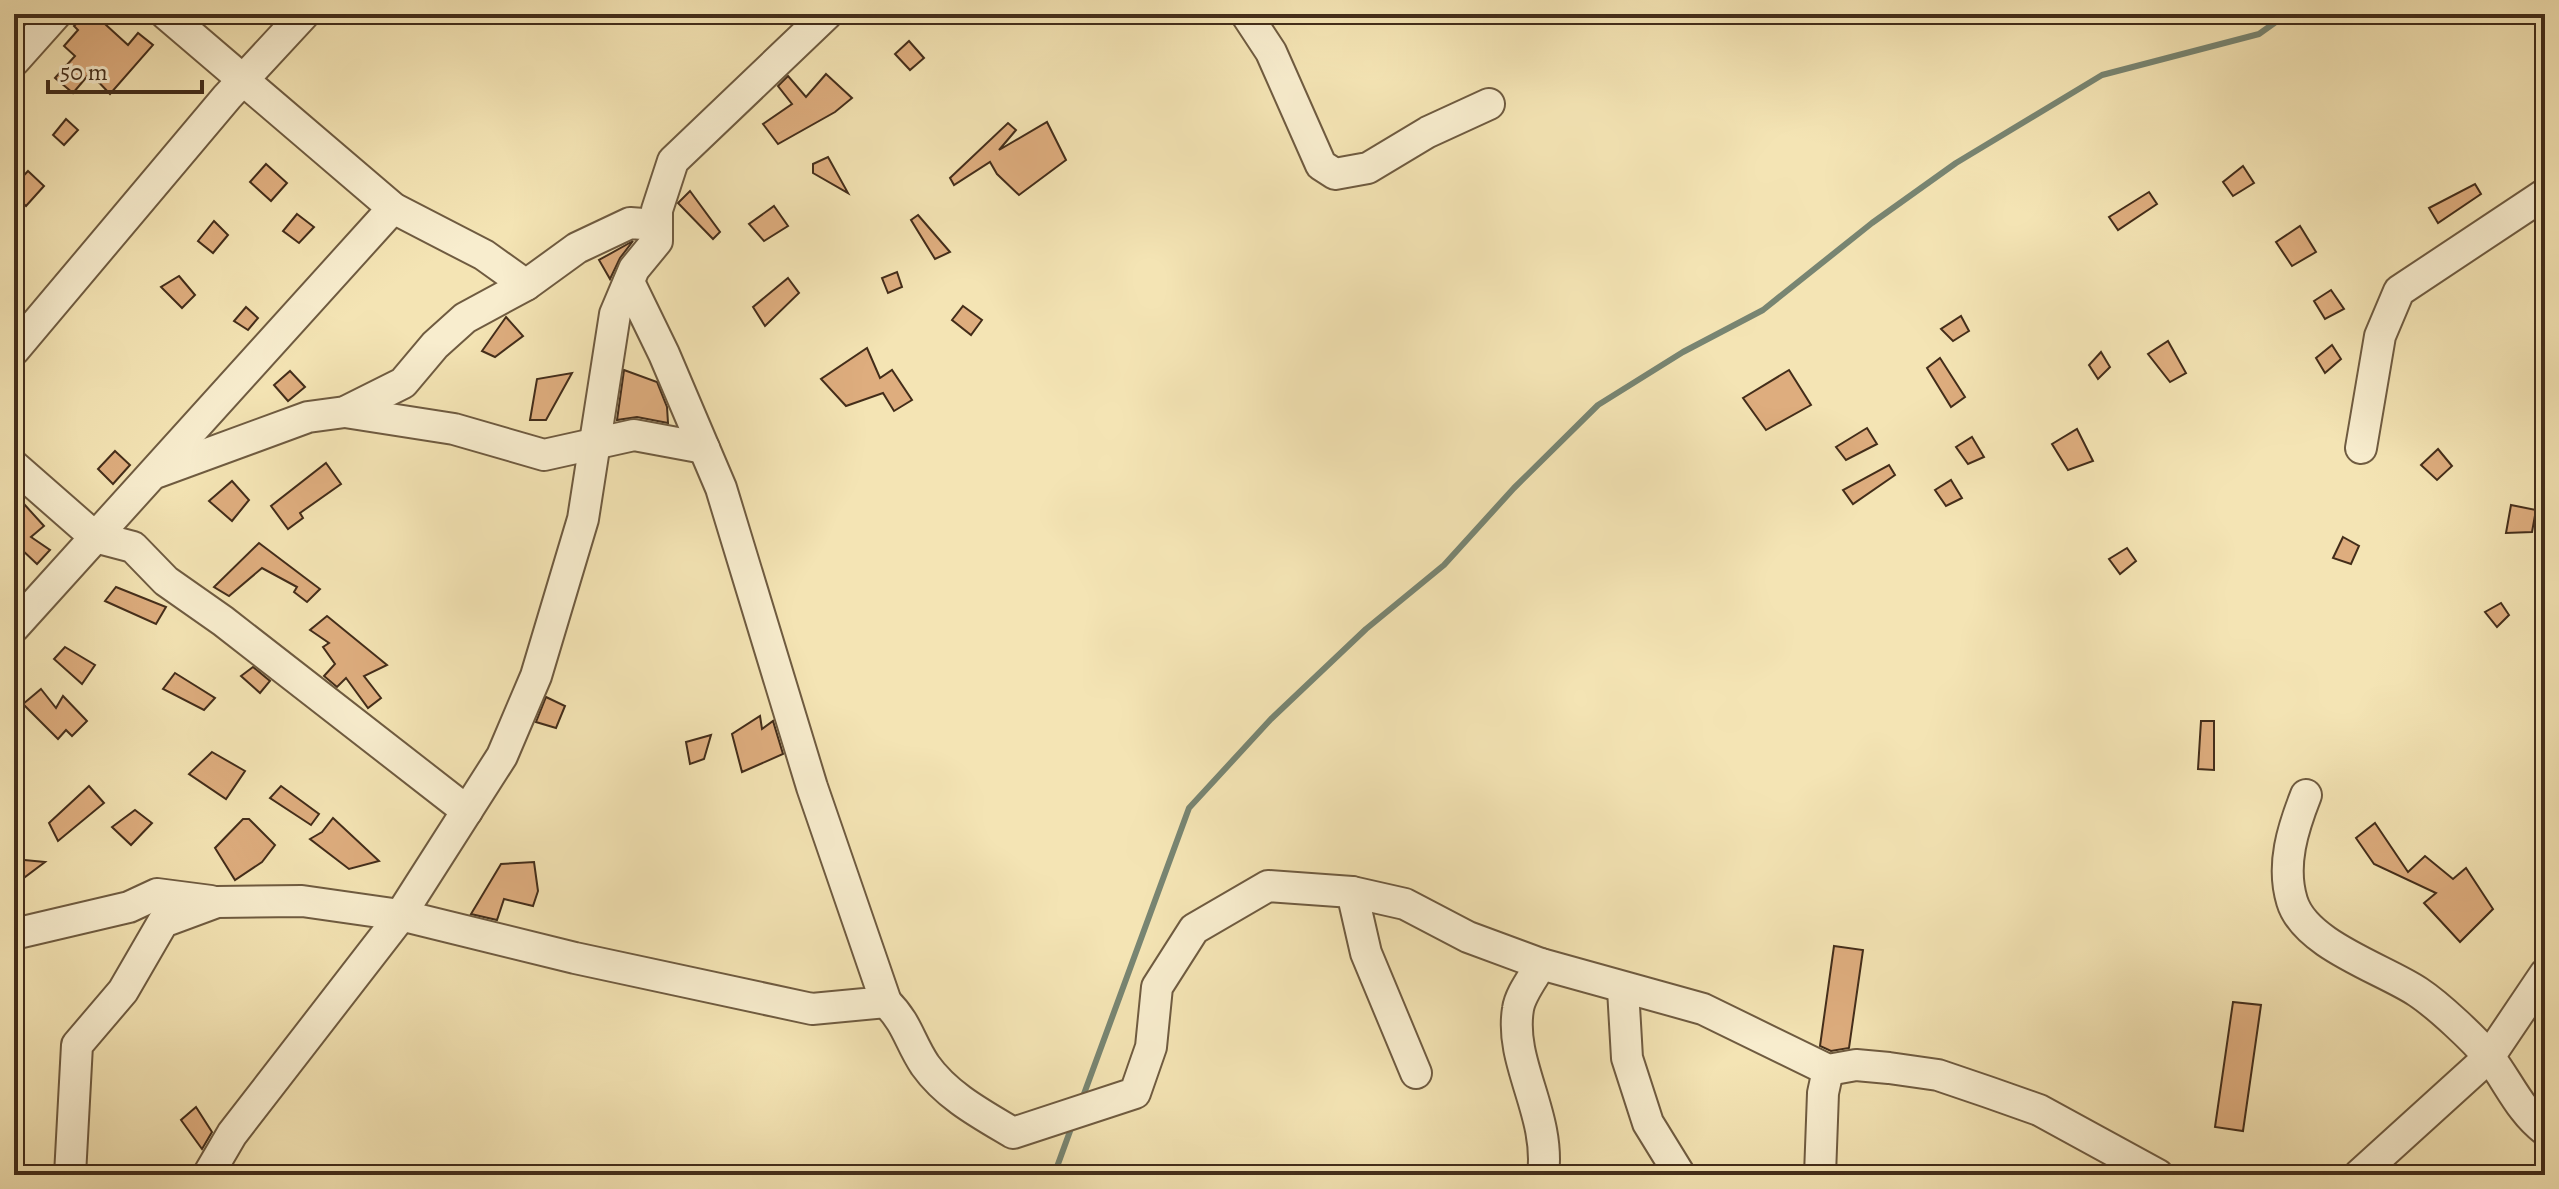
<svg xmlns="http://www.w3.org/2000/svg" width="2559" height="1189" font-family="Alegreya,serif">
	<rect width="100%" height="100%" fill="#f4e4b4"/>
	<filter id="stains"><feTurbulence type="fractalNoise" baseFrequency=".0025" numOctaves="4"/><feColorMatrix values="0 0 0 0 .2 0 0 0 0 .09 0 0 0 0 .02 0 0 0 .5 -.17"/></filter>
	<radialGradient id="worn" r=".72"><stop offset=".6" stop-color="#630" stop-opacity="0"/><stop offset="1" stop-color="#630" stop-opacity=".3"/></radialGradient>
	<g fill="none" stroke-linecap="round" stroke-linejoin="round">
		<g stroke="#788572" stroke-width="6">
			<polyline points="1081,1102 1189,808 1271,719 1366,629 1444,565 1514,488 1598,405 1683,352 1763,310 1872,223 1956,163 2102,75 2259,34 2287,14"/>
			<polyline points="1054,1175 1073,1123"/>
		</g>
	</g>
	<g fill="#dead7e" stroke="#432d1a" stroke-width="2">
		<polygon points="86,14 94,14 128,45 138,33 153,45 110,94 90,73 73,93 55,78 75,56 64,46 78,30 74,26"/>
		<polygon points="909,41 924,58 910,70 895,54"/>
		<polygon points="826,74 852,98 835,112 778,144 763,124 792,104 778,86 788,76 806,97"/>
		<polygon points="66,119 78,130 64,145 53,135"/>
		<polygon points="1047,122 1066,160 1019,195 997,174 990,162 954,185 950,178 1008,123 1016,130 999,150"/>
		<polygon points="828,157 848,193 813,173 813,164"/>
		<polygon points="266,164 287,183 271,201 250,182"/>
		<polygon points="2243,166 2254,183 2233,196 2223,182"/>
		<polygon points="28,171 44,186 26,206 14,195 14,186"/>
		<polygon points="2475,184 2481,194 2438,223 2429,208"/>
		<polygon points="690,191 720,232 713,239 678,203"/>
		<polygon points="2149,192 2157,204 2118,230 2109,217"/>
		<polygon points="774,206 788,226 764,241 749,224"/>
		<polygon points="297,214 314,227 299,243 283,231"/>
		<polygon points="918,215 950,252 935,259 911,220"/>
		<polygon points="214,221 228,235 213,253 198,241"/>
		<polygon points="2300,226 2316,252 2292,266 2276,242"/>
		<polygon points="633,241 620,258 610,279 599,260"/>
		<polygon points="897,272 902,287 888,293 882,278"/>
		<polygon points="179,276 195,295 182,308 161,287"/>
		<polygon points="788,278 799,293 765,326 753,307"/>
		<polygon points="2331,290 2344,309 2325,319 2314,301"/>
		<polygon points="963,306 982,320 971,335 952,320"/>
		<polygon points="246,307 258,318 248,330 234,321"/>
		<polygon points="1961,316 1969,331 1953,341 1941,329"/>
		<polygon points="506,317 523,336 495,357 482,351"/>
		<polygon points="2168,341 2186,373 2170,382 2148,354"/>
		<polygon points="2332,345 2341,359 2325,373 2316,358"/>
		<polygon points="867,348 880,378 892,370 912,400 894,411 883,393 846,406 821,379"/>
		<polygon points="2101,352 2110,367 2098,379 2089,365"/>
		<polygon points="1940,358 1965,397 1951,407 1927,368"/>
		<polygon points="624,370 657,382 667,407 668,423 637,417 617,420"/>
		<polygon points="1789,370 1811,405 1766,430 1743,398"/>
		<polygon points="290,371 305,387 288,401 274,385"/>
		<polygon points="572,373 546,420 530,420 537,379"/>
		<polygon points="1867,428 1877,444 1846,460 1836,447"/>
		<polygon points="2077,429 2093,461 2068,470 2052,444"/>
		<polygon points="1972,437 1984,457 1968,464 1956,447"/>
		<polygon points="2438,449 2452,466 2437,480 2421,465"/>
		<polygon points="115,451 130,465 113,484 98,469"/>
		<polygon points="326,463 341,484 300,513 303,518 288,529 271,506"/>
		<polygon points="1889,465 1895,475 1853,504 1843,490"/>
		<polygon points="1951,480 1962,498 1946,506 1935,490"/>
		<polygon points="232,481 249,500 232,521 209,501"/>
		<polygon points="24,504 44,526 31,537 50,550 37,564 19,547 14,551 14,512"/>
		<polygon points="2511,505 2536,510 2532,532 2506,533"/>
		<polygon points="2343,537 2359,546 2351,564 2333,558"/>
		<polygon points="259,543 304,577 320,589 307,602 294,592 297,587 262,568 229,596 214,587"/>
		<polygon points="2127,548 2136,561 2120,574 2109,559"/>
		<polygon points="116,587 166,607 156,624 105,601"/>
		<polygon points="2501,603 2509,615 2497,627 2485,612"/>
		<polygon points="327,616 387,665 364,676 381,698 368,708 346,678 337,687 324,676 335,664 323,647 329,643 310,630"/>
		<polygon points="65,647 95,665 82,684 54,659"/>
		<polygon points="253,667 270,681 260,693 241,676"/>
		<polygon points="175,673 215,698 204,710 163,689"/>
		<polygon points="41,689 56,708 63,696 87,721 72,736 66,730 58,739 23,704"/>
		<polygon points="546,697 565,706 556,728 536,722"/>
		<polygon points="760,716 762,729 773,721 783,754 742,772 732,734"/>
		<polygon points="2201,721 2214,721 2214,770 2198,769"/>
		<polygon points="711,735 704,759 690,764 686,742"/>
		<polygon points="212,752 245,771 226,799 189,774"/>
		<polygon points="89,786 104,803 58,841 49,823"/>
		<polygon points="281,786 319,814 311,825 270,798"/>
		<polygon points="135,810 152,823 131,845 112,827"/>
		<polygon points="333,818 379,861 349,869 310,839 322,832"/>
		<polygon points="243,819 249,819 275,845 262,862 235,880 215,848"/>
		<polygon points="2375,823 2408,872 2425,856 2453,879 2466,868 2493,909 2460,942 2424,903 2436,893 2374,864 2356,838"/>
		<polygon points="14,859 45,862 21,880"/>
		<polygon points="534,862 538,891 533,906 504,899 497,920 471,914 501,864"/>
		<polygon points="1834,946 1863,950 1849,1048 1831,1051 1820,1046"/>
		<polygon points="2233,1002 2261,1005 2243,1131 2215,1127"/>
		<polygon points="196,1107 212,1132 202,1149 181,1120"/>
	</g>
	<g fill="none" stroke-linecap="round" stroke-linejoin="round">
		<defs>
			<g id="minor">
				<polyline points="166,14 393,208 484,255 526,285 577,248 630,223 657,225"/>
				<polyline points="1246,14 1271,52 1321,165 1335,174 1368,168 1428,132 1489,104"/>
				<polyline points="14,61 56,14"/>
				<polyline points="14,350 227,97 304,14"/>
				<polyline points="345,412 454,429 544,455 634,435 704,448"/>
				<polyline points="2361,448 2380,336 2399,291 2545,194"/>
				<polyline points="14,466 95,537 133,547 166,581 223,621 467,811"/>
				<polyline points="158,472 308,417 345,412 403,383 435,345 465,318 526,285"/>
				<polyline points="14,627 393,208"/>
				<path d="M 2306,795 C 2293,828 2281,865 2292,901 C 2305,945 2384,969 2418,992 C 2439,1006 2474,1039 2490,1058 C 2509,1083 2520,1111 2545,1130"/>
				<polyline points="1352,892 1366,953 1416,1073"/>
				<polyline points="14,934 129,907 157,894 211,901"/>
				<path d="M 1541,964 C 1534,977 1520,994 1518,1009 C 1509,1063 1551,1114 1543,1175"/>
				<polyline points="1623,989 1627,1058 1648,1123 1680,1175"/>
				<path d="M 886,1002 C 908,1024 909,1041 925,1065 C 947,1096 981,1114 1013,1133 L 1135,1093 L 1151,1047 L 1157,987 L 1194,929 L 1268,886 L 1352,892 L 1405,904 L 1468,937 L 1541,964 L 1703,1009 L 1828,1070 L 1856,1065 L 1889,1068 L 1938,1075 L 1988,1092 L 2039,1110 L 2158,1175"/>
				<polyline points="70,1175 77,1045 123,991 163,922 217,902 302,901 400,915 575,958 812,1009 886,1002 812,787 721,488 664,354 629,282"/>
				<polyline points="208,1175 232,1134 396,922 502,756 536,676 583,519 615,314 634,269 657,241 657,210 673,161 827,14"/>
				<polyline points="1820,1175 1823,1093 1828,1070"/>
				<polyline points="2359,1175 2489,1057 2545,974"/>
			</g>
		</defs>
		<use href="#minor" stroke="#6f5b40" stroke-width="34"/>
		<use href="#minor" stroke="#f8edce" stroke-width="30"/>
	</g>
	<rect width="2559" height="1189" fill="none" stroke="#f4e4b4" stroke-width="48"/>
	<rect x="16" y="16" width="2527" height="1157" fill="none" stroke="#432d1a" stroke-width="4"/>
	<rect x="24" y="24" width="2511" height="1141" fill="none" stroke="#432d1a" stroke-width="2"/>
	<path d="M48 80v12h154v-12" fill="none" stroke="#432d1a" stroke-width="4"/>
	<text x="60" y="80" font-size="24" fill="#432d1a" stroke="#f8edce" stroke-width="6" paint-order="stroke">50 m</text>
	<rect width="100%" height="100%" filter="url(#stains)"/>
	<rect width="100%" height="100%" fill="url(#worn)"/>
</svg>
